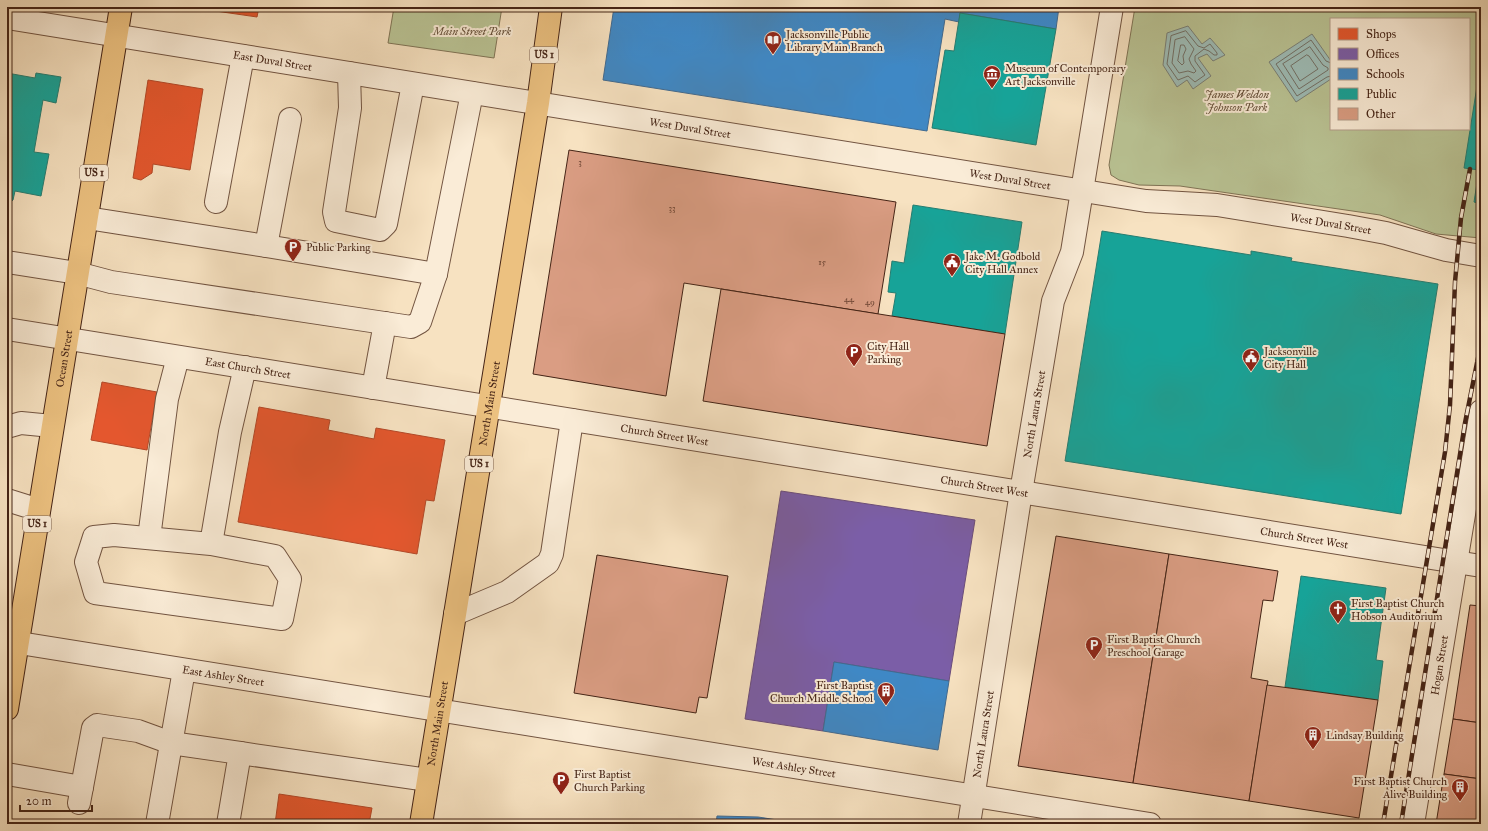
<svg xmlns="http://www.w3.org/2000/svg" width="1488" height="831" font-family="'IM FELL Great Primer',serif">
	<rect width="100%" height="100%" fill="#f7e2c1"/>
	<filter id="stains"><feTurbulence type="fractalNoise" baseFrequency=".005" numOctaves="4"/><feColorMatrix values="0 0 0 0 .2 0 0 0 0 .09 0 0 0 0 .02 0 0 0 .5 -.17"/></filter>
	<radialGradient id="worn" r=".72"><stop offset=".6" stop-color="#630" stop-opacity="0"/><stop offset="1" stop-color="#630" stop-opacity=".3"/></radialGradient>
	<g fill="#bac495" stroke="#807456" fill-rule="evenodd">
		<polygon points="394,7 502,7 494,58 388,43"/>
		<path d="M 1135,7 L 1481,7 L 1481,238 L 1436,234 L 1380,215 L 1180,186 L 1139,185 L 1119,180 L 1111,175 L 1109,165 ZM 1331,19 L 1469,19 L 1469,129 L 1331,129 Z"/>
	</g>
	<g fill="#9ebdb7" stroke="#7a8077">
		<polygon points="1188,26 1202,44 1210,38 1225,55 1213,61 1207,54 1198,58 1211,76 1193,89 1187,80 1177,87 1163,65 1167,33"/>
		<polygon points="1312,34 1331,61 1331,79 1296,102 1269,62"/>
	</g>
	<g fill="#e4572e" stroke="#b44827">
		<polygon points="188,7 259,7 257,17"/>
		<polygon points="148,80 203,89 190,170 153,164 152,173 141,180 133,178"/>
		<polygon points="102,382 157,392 147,450 91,440"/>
		<polygon points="259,407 330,420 328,430 374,439 376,428 445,440 434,501 426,500 417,554 238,522"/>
		<polygon points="279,794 372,808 369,824 275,824"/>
	</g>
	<polygon fill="#7b5ea7" stroke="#6b4d7c" points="781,491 975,520 949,681 834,662 823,731 745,719"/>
	<g fill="#3f88c5" stroke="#416a90">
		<polygon points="614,7 1059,7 1056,29 960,13 959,22 945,19 927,131 603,80"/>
		<polygon points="834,662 949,681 938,750 823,731"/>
		<polygon points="717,816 758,817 803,824 716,824"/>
	</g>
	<g fill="#17a398" stroke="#257d71">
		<polygon points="960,13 1056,29 1036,145 932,128 945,50 954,51"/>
		<polygon points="1481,61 1481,204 1474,202 1479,170 1464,168"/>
		<polygon points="7,73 35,78 36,73 61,77 56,103 43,100 34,152 49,154 41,196 15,191 13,200 7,206"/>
		<polygon points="913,205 1022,222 1005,334 892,316 896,293 888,292 892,261 904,263"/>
		<polygon points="1102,231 1251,255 1251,251 1292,258 1291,261 1438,284 1401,514 1065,461"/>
		<polygon points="1301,576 1386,588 1376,660 1383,661 1378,700 1285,687"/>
	</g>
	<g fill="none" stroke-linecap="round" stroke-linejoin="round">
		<g stroke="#727066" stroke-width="1">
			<polygon points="1186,31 1198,46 1204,48 1210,44 1217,53 1217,55 1214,55 1209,51 1204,49 1195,56 1195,61 1205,75 1195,82 1188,76 1178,80 1167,64 1171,36"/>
			<polygon points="1185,37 1194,49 1189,59 1191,64 1196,71 1194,73 1188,71 1179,73 1172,63 1175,40"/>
			<polygon points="1181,45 1184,45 1186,49 1183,56 1184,63 1182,65 1178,61"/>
			<polygon points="1310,47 1323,65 1328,68 1328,70 1299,89 1283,64"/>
			<polygon points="1307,55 1309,56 1318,69 1300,81 1291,66"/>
			<polyline points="1331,63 1326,61 1311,40 1276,64 1297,96 1327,77 1331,76"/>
		</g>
	</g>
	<g fill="#da9d83" stroke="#452416">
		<polygon points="569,150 896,202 878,314 684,283 666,396 533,374"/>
		<polygon points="721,289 1005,334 987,446 703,401"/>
		<polygon points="1056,536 1169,554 1133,783 1018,766"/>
		<polygon points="1169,554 1278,571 1273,601 1263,600 1251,678 1268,681 1249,801 1133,783"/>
		<polygon points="597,555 728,576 707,698 699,697 696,713 574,693"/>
		<polygon points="1470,605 1481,606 1481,723 1453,719"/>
		<polygon points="1267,685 1378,700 1359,818 1249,801"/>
		<polygon points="1453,719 1481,723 1481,779 1444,774"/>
		<polygon points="1444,774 1481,779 1481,824 1436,824"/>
	</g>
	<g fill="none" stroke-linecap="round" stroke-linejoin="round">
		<defs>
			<g id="minor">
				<path id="s1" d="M 7,18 L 1146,201 L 1217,205 L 1348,226 L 1386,233 L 1446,250 L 1481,256"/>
				<polyline points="349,73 350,108 334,212 336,221 380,230 386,224 413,84"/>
				<polyline points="216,202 243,56"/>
				<polyline points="266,246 290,119"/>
				<polyline points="7,262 77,273 111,282 411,327 420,322 436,274 266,246 87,218"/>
				<polyline points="436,274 472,93"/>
				<path id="s2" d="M 7,329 L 1481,566"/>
				<polyline points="373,388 385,323"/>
				<polyline points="7,427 21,423 52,426"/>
				<polyline points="7,500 39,510"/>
				<polyline points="149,538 167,399 178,357"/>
				<polyline points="211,544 114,535 94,537 86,562 95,593 282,619 290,579 275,556 211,544 230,432 245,367"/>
				<polyline points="455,614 507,592 548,563 552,554 572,420"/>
				<path id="s3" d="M 7,641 L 1150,824"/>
				<polyline points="240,753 428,780"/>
				<polyline points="7,774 82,787"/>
				<polyline points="79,803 93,728 97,725 138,731 171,743 240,753 228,824"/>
				<polyline points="157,824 184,670"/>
				<path id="s4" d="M 969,824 L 1021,492 L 1053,301 L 1072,252 L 1112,7"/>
				<path id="s5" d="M 1413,824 L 1481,411"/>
			</g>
			<g id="major">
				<path id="s6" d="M 7,709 L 121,7"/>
				<path id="s7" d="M 421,824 L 538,103 L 551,7"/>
			</g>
		</defs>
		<use href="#minor" stroke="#725441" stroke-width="24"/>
		<use href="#major" stroke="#452416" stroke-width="24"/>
		<use href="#minor" stroke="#faecd7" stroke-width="22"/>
		<use href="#major" stroke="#ecc180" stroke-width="22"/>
		<defs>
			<g id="rail">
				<polyline points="1383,824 1445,452 1450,405 1455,282 1461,218 1470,169"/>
				<polyline points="1401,824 1465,423 1481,343"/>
			</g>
		</defs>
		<use href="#rail" stroke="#452416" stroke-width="4.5"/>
		<use href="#rail" stroke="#faecd7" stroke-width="3" stroke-dasharray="9" stroke-linecap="butt"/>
	</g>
	<defs>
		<symbol id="library-pin" viewBox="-11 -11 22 30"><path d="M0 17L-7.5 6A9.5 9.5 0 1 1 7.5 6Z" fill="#8f2418" stroke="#faecd7"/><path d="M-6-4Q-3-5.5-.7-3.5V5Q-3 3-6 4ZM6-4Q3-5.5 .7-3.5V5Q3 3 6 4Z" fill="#fff"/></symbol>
		<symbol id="museum-pin" viewBox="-11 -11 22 30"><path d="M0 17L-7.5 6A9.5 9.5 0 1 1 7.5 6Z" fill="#8f2418" stroke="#faecd7"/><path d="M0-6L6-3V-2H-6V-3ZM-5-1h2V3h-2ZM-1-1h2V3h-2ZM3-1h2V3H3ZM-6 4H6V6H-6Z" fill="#fff"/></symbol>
		<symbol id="parking-pin" viewBox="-11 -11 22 30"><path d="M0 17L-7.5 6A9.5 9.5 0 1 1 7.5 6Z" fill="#8f2418" stroke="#faecd7"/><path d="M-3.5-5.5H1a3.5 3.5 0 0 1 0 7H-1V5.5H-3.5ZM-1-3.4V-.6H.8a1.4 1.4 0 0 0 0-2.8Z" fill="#fff"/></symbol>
		<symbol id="civic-pin" viewBox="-11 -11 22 30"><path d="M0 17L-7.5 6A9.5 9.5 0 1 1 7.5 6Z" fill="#8f2418" stroke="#faecd7"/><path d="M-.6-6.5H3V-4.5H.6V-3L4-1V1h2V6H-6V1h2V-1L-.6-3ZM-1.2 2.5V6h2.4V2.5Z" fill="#fff"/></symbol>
		<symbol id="church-pin" viewBox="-11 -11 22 30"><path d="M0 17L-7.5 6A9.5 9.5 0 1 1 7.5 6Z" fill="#8f2418" stroke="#faecd7"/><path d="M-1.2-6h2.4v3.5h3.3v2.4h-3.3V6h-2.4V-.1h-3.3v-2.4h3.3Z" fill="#fff"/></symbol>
		<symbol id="building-pin" viewBox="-11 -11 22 30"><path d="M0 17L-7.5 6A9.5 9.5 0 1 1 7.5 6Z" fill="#8f2418" stroke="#faecd7"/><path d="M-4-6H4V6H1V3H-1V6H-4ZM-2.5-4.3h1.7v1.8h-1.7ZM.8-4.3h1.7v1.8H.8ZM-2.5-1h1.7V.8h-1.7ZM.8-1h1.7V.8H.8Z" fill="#fff"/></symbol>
	</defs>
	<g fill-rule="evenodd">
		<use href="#library-pin" x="763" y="30" width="20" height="27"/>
		<use href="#museum-pin" x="982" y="64" width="20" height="27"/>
		<use href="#parking-pin" x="283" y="237" width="20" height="27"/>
		<use href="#civic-pin" x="942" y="252" width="20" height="27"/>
		<use href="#parking-pin" x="844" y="342" width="20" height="27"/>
		<use href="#civic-pin" x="1241" y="347" width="20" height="27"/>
		<use href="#church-pin" x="1328" y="599" width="20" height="27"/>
		<use href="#parking-pin" x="1084" y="635" width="20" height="27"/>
		<use href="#building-pin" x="876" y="681" width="20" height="27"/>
		<use href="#building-pin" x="1303" y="725" width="20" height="27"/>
		<use href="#parking-pin" x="551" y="770" width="20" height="27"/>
		<use href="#building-pin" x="1450" y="777" width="20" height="27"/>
	</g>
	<g text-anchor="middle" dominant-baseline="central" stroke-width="4" stroke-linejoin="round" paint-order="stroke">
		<g font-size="9" fill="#6a4231">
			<text x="580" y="161">3</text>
			<text x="672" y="207">33</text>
			<text x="822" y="261">15</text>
			<text x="849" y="298">44</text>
			<text x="870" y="301">49</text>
		</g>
		<g fill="#faecd7" stroke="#7b6050" stroke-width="1">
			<rect x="530" y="47" width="28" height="16" rx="3"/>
			<rect x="80" y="165" width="28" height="16" rx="3"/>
			<rect x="465" y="456" width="28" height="16" rx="3"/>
			<rect x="23" y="516" width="28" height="16" rx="3"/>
		</g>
		<g font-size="10" font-weight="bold" fill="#452416">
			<text x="544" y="55">US 1</text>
			<text x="94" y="173">US 1</text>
			<text x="479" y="464">US 1</text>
			<text x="37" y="524">US 1</text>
		</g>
		<g font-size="11" font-style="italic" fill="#624c36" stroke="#faecd7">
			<text x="472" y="31">Main Street Park</text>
			<text x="1237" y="94">James Weldon<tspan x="1237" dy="13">Johnson Park</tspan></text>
		</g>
		<g font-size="11" fill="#452416" stroke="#faecd7" text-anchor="start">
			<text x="786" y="34">Jacksonville Public<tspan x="786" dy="13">Library Main Branch</tspan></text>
			<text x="1005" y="68">Museum of Contemporary<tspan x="1005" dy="13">Art Jacksonville</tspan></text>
			<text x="306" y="247">Public Parking</text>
			<text x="965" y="256">Jake M. Godbold<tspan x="965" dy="13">City Hall Annex</tspan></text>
			<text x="867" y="346">City Hall<tspan x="867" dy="13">Parking</tspan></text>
			<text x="1264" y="351">Jacksonville<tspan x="1264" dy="13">City Hall</tspan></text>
			<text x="1351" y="603">First Baptist Church<tspan x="1351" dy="13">Hobson Auditorium</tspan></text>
			<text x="1107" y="639">First Baptist Church<tspan x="1107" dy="13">Preschool Garage</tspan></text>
			<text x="873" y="685" text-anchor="end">First Baptist<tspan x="873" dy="13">Church Middle School</tspan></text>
			<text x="1326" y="735">Lindsay Building</text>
			<text x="574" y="774">First Baptist<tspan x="574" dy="13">Church Parking</tspan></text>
			<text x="1447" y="781" text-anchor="end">First Baptist Church<tspan x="1447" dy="13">Alive Building</tspan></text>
		</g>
		<g font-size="11" fill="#452416" stroke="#faecd7">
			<text stroke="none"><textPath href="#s1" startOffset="269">East Duval Street</textPath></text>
			<text stroke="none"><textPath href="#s1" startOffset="692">West Duval Street</textPath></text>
			<text stroke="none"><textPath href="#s1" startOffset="1016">West Duval Street</textPath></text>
			<text stroke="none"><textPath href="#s1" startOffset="1340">West Duval Street</textPath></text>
			<text stroke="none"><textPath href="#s6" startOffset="355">Ocean Street</textPath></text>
			<text stroke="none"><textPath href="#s2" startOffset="244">East Church Street</textPath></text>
			<text stroke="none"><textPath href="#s7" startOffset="426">North Main Street</textPath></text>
			<text stroke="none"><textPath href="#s4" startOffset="415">North Laura Street</textPath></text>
			<text stroke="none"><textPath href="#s2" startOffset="666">Church Street West</textPath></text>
			<text stroke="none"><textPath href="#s2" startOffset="990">Church Street West</textPath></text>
			<text stroke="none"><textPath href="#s2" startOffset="1314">Church Street West</textPath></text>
			<text stroke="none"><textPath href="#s5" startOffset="161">Hogan Street</textPath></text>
			<text stroke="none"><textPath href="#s3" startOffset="219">East Ashley Street</textPath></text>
			<text stroke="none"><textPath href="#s7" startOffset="102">North Main Street</textPath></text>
			<text stroke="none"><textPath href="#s4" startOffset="91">North Laura Street</textPath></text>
			<text stroke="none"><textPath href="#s3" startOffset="797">West Ashley Street</textPath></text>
		</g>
	</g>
	<rect width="1488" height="831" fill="none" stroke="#f7e2c1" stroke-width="24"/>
	<rect x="8" y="8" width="1472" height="815" fill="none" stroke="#452416" stroke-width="2"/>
	<rect x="12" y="12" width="1464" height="807" fill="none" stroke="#452416"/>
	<rect x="1330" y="18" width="140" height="112" fill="#faecd7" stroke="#b29c8a"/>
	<rect x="1338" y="28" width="20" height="12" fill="#e4572e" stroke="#b29c8a"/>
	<text x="1366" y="38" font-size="12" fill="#452416">Shops</text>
	<rect x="1338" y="48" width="20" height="12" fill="#7b5ea7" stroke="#b29c8a"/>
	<text x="1366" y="58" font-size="12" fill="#452416">Offices</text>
	<rect x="1338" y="68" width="20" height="12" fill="#3f88c5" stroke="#b29c8a"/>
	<text x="1366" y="78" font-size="12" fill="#452416">Schools</text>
	<rect x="1338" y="88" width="20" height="12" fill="#17a398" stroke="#b29c8a"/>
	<text x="1366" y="98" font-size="12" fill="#452416">Public</text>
	<rect x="1338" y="108" width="20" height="12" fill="#da9d83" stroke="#b29c8a"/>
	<text x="1366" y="118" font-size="12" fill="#452416">Other</text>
	<path d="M20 805v6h72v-6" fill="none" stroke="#452416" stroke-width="2"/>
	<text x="26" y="805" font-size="12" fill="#452416" stroke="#faecd7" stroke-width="3" paint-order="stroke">20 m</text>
	<rect width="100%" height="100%" filter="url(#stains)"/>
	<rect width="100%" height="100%" fill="url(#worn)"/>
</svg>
